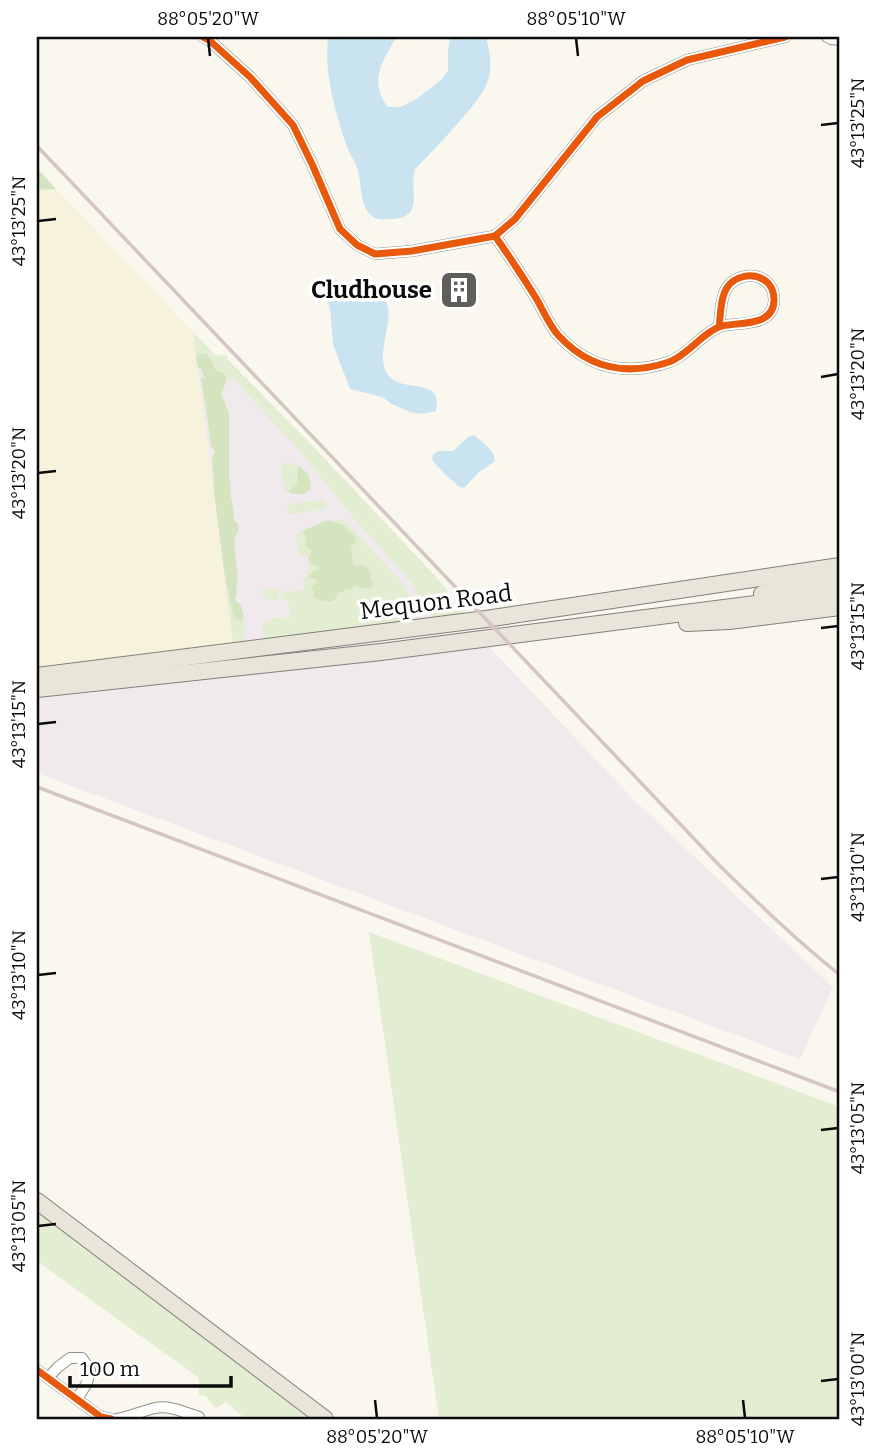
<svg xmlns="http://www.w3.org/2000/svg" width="877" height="1456" font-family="Bitter,serif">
	<rect width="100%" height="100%" fill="#faf7ef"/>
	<g fill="#f1eaec">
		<polygon points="193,332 466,616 268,640 233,643"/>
		<polygon points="479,636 633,799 833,987 800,1059 37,773 37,692"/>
	</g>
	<polygon fill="#f6f2dc" points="56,189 193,332 233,643 37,667 37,190"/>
	<g fill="#e3edd1">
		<path d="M 193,332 L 216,356 L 221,354 L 227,356 L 227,359 L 311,444 L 440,581 L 447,590 L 450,604 L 453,604 L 458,609 L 463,610 L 466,616 L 433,619 C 422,610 419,594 411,582 L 353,517 L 310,463 L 235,380 L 230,379 L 227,381 L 225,373 L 217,372 C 213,366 212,359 207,354 L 198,355 L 196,358 Z"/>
		<polygon points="281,463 289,463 298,466 297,486 285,492"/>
		<polygon points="322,500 327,504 327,507 324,510 288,514 287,507 290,506 290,504"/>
		<path d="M 340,520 L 345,521 L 404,585 C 410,595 412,605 413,616 L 407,623 L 266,639 C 255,617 274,619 290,617 L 288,600 L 282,599 L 280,593 L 304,590 L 303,581 L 306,578 L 306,571 L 310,568 L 309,560 L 307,556 L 299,556 L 296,534 L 320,523 Z"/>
		<path d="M 226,584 L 227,584 C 230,603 232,605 243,620 L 244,617 L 245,633 L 243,641 L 233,643 Z"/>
		<path d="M 281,587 L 281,589 L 278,590 L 278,600 C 269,601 263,600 261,590 Z"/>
		<polygon points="369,932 840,1107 840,1419 439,1419"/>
		<polygon points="37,1210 310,1419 246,1419 226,1402 216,1408 205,1396 199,1395 199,1378 37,1261"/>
	</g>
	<g fill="#d4e4bf">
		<polygon points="37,168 56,189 37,190"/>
		<path d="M 200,354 L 207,354 C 212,359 213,365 216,371 L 224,373 C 229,380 224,386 221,393 L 229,413 L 229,479 C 231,485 230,491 231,497 C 233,506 234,512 234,520 L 238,524 C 240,535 236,532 234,539 L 238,580 C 235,586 238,593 235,600 L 241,605 L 244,617 L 241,621 L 234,618 L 227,585 L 226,584 L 213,485 L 214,482 L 212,459 L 215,452 L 211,446 C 209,423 204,401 201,378 L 205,378 L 201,369 L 198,368 L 196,358 Z"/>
		<path d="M 298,466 C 308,472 312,478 310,490 C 304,495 294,496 288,491 L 297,485 Z"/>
		<path d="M 325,521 C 335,519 335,525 342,524 L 356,537 L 356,541 L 351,546 L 353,564 L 355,566 L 363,565 L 369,569 L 371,575 L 370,579 L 373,584 L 371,588 L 361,588 L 355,585 L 352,589 L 346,589 L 344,592 L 338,593 C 337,596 336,599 334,600 C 328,604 318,600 314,597 L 312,587 L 318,582 L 315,579 L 308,577 L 309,575 L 320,568 L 309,562 L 308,557 L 312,551 L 307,547 L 305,543 L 307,539 L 303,531 Z"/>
	</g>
	<g fill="#c9e4f0">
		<path d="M 328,37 L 396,37 C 383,61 368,81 388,107 L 401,107 L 418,98 L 442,79 L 448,71 L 448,51 L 450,37 L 486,37 C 490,54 494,68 486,85 C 483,93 476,101 471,108 C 453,129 435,149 415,169 C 411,181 417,201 411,211 C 406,218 400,218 392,219 C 385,219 378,221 372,216 C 359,205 362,186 358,171 C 356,162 350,155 347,147 C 335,111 324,75 328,37 Z"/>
		<path d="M 330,278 C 336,279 339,282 345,284 C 355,288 367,285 377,291 C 406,309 368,356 391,378 C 407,392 444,378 436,411 L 422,414 L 410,412 L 392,404 L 382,397 L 350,389 L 333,344 L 330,309 L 326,294 L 325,283 Z"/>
		<path d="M 474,435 C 482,442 494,449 495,461 L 478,473 L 466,486 L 462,488 C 454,484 439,468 432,460 L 433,454 L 439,451 L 453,451 L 468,437 Z"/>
	</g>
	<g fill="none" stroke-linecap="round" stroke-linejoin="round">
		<defs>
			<g id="minor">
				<polyline points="203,37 209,40 250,77 293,125 312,164 340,229 357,245 375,254 412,251 495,236 515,219 597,117 643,81 687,60 785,37"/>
				<polyline points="827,37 831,39 840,40"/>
				<path d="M 495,236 C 509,256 523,277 536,298 C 543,310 549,325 558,335 C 589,369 627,376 669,362 C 687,356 704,331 722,326 C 738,322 773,327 774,301 C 775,277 749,269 732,282 C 720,291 721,313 719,327"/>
				<polyline points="37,1370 101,1417 111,1419"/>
				<polyline points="48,1378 58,1367 70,1358 82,1358 90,1370 87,1383 77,1399"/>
				<path d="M 117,1419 C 130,1417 142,1411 155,1408 C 170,1405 186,1413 199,1417"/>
			</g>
			<g id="primary">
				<polyline points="762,594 808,583 840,579"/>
				<polyline points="687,623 729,621 840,607"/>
				<polyline points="37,676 486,619 840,566"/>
				<polyline points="37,689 381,652 840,593"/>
				<polyline points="37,1201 325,1419"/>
			</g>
		</defs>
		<use href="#minor" stroke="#93918e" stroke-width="12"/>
		<use href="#primary" stroke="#807f7b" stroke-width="18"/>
		<use href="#minor" stroke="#fefefd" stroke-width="10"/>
		<use href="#primary" stroke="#eae5d9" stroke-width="16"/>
		<g stroke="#d5c5c5" stroke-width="3.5">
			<path d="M 37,146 L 719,865 C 758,903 797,941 840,975"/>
			<polyline points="37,787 840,1092"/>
		</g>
		<defs>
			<g id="cycleway">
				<polyline points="203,37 209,40 250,77 293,125 312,164 340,229 357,245 375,254 412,251 495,236 515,219 597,117 643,81 687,60 785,37"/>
				<path d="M 495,236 C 509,256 523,277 536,298 C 543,310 549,325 558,335 C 589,369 627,376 669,362 C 687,356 704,331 722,326 C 738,322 773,327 774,301 C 775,277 749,269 732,282 C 720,291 721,313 719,327"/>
				<polyline points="37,1370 101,1417 111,1419"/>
			</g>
		</defs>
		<use href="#cycleway" stroke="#fff" stroke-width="11"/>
		<use href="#cycleway" stroke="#e8590c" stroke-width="7"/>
	</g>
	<path fill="none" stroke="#0b0b0b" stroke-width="2.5" d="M 208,38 L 210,56M 576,38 L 578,56M 821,125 L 838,123M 38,221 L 56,219M 821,377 L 838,374M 38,473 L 56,471M 821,628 L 838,626M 38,724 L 56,722M 821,879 L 838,877M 38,975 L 56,973M 821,1130 L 838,1128M 38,1226 L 56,1224M 821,1381 L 838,1379M 375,1400 L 377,1418M 743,1400 L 745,1418"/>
	<defs>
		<symbol id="building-square" viewBox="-11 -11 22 22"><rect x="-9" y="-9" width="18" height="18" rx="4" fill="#5f5e5b" stroke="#fff"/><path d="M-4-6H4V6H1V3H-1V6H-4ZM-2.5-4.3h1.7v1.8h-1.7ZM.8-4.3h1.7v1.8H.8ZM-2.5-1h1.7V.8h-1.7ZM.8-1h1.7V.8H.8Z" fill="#fff"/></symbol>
	</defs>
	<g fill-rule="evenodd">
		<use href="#building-square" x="437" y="268" width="44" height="44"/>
	</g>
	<g text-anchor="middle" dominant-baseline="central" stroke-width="7" stroke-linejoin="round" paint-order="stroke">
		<g font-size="24" font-weight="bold" fill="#0b0b0b" stroke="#fff" text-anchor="end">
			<text x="432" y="290">Cludhouse</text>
		</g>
		<g font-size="24" fill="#0b0b0b" stroke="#fff">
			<text transform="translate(436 602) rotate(-7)">Mequon Road</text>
		</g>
	</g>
	<rect width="877" height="1456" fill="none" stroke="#ffffff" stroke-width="77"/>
	<path d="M70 1376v10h161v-10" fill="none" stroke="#0b0b0b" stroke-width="3.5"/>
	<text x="80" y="1376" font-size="21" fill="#0b0b0b" stroke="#ffffff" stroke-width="5" paint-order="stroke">100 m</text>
	<rect x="38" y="38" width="800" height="1380" fill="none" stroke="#0b0b0b" stroke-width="2.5"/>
	<g font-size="18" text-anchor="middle" fill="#0b0b0b">
		<text x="208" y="25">88°05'20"W</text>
		<text x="576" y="25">88°05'10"W</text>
		<text transform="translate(858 123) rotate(-90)" y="6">43°13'25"N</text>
		<text transform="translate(19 221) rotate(-90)" y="6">43°13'25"N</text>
		<text transform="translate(858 374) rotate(-90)" y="6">43°13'20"N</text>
		<text transform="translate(19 473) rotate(-90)" y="6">43°13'20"N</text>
		<text transform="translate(858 626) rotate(-90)" y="6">43°13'15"N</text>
		<text transform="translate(19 724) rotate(-90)" y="6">43°13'15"N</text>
		<text transform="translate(858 877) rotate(-90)" y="6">43°13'10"N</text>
		<text transform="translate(19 975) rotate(-90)" y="6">43°13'10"N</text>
		<text transform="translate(858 1128) rotate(-90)" y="6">43°13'05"N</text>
		<text transform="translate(19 1226) rotate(-90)" y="6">43°13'05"N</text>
		<text transform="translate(858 1379) rotate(-90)" y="6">43°13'00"N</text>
		<text x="377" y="1443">88°05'20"W</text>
		<text x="745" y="1443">88°05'10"W</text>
	</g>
</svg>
